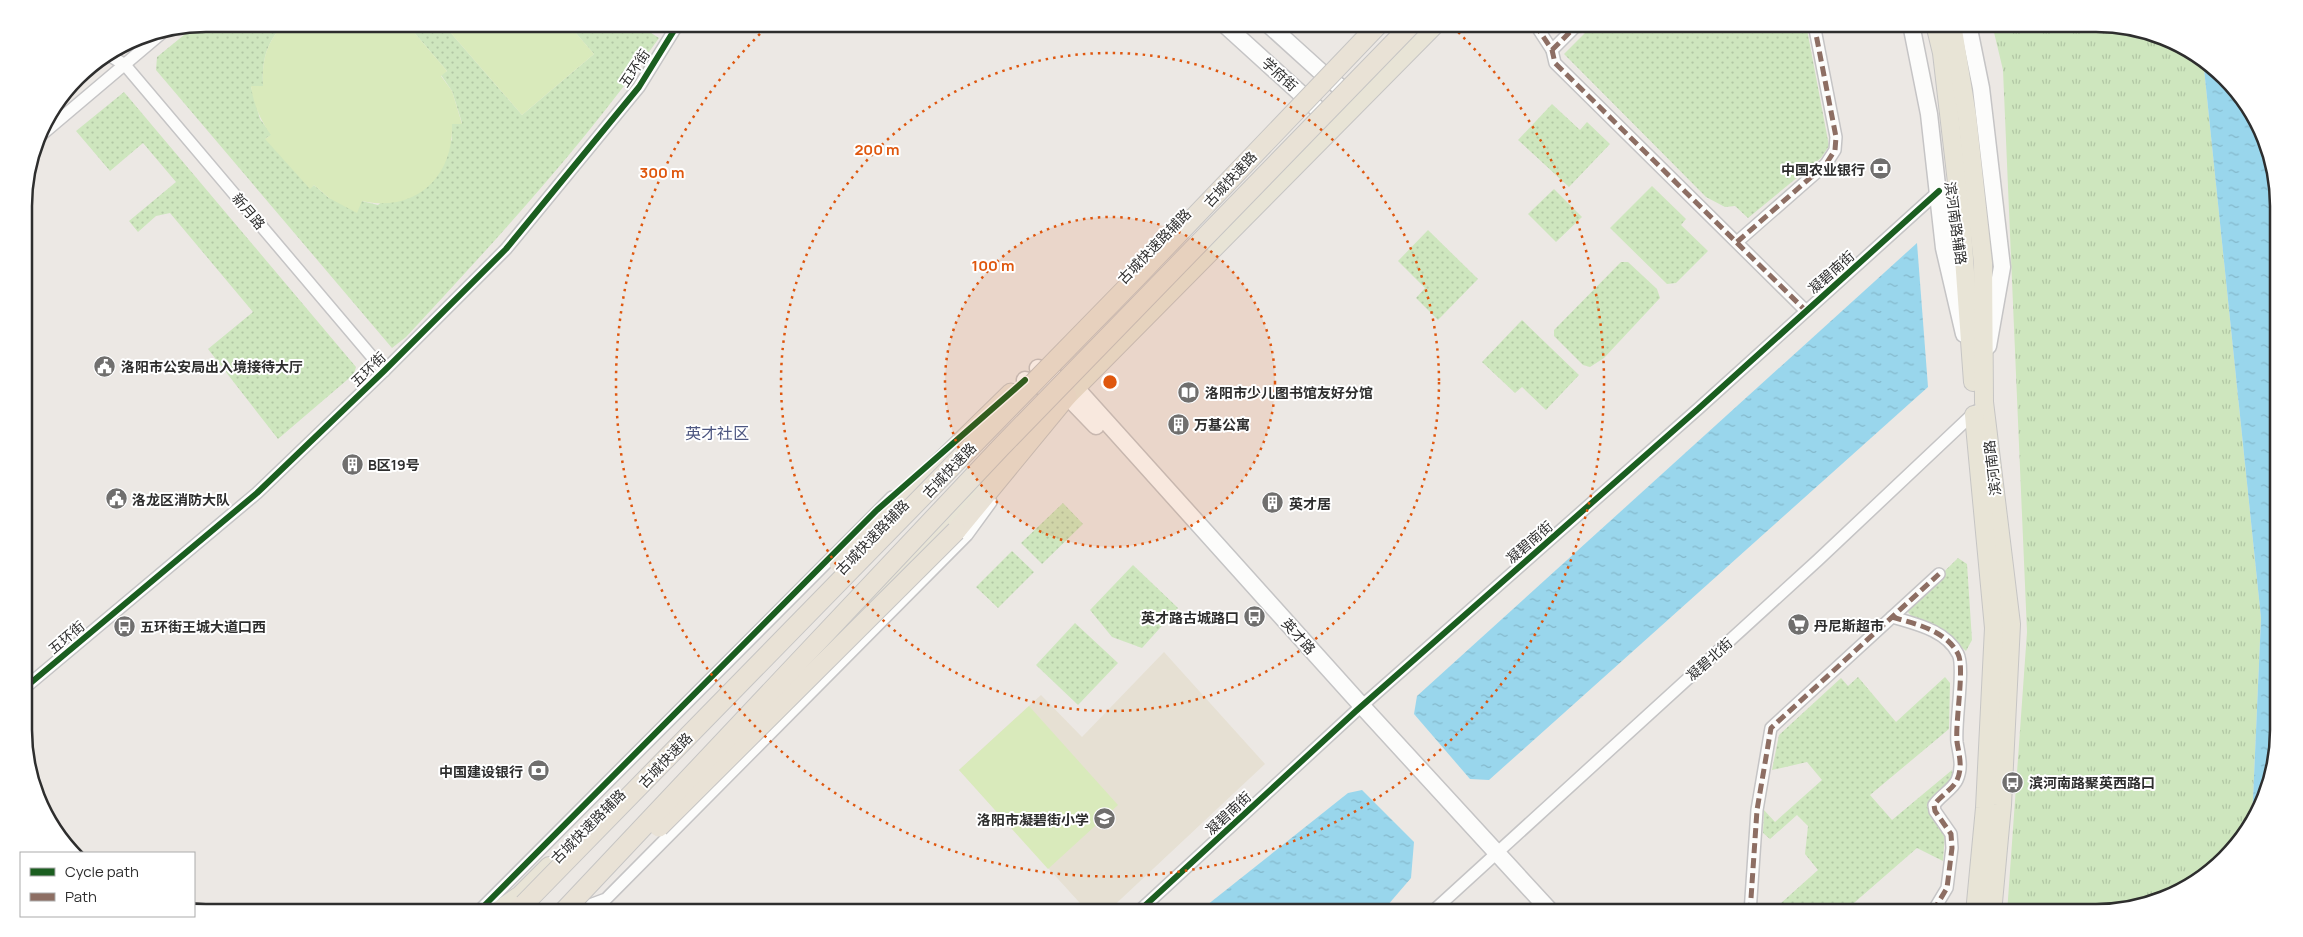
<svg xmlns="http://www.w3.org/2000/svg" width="2303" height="937" font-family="Manrope,'Noto Sans SC',sans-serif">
	<defs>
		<pattern id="grass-dots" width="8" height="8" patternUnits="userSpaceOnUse" patternTransform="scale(1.25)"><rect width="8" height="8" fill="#cee6be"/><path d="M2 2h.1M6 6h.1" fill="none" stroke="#b1c6a4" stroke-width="1.8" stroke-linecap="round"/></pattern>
		<pattern id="park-tufts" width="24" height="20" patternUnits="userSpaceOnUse" patternTransform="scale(1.25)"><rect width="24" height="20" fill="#cee6be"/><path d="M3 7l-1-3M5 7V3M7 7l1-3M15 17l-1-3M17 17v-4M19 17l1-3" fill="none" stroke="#b1c6a4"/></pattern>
		<pattern id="water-ripples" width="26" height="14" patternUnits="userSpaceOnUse" patternTransform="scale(1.25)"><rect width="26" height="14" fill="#99d6ec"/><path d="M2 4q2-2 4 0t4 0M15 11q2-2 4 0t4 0" fill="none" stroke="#84b8cb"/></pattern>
	</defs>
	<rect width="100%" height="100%" fill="#ece8e4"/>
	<polygon fill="#e6e0d3" points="1164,652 1265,764 1106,913 1089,913 959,770 1041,695 1082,737"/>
	<g fill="url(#grass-dots)">
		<path d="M 207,24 L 283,24 C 266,45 262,59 263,86 L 251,87 L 260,119 L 272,135 L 266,138 L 310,188 L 314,185 L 329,198 L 362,201 L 378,205 L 452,140 L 451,124 L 462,123 L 452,91 L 441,75 L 447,71 L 407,24 L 443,24 L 522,115 L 594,54 L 568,24 L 637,24 L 659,38 C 583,146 496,240 406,337 L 392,348 L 156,70 L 157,57 L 195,26 Z"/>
		<polygon points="1594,24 1806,24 1829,146 1821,158 1748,218 1735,206 1725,207 1706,197 1564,54"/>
		<polygon points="124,92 356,367 354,374 278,439 208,349 253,312 170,213 156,216 138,232 129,221 176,182 143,143 110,171 76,131"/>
		<polygon points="1552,104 1580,130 1587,122 1610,144 1569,187 1518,140"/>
		<polygon points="1652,186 1686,219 1681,225 1708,251 1676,283 1667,284 1610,228"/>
		<polygon points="1554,189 1582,217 1556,242 1528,214"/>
		<polygon points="1428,230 1478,279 1438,320 1416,298 1425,288 1398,261"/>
		<polygon points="1621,262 1628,262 1657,289 1660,298 1604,358 1590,367 1583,365 1554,336 1554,330"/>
		<polygon points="1522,320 1579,375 1546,410 1522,387 1515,393 1482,362"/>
		<polygon points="1063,503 1083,524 1042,564 1021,543"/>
		<polygon points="1012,551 1034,572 998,608 976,587"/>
		<polygon points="1958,558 1967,564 1972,640 1966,651 1939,627 1912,617 1908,612 1909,606"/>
		<polygon points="1133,565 1178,608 1142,648 1112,637 1090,610"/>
		<polygon points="1075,623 1118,663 1078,705 1036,665"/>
		<polygon points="1858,677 1896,722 1945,677 1950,683 1949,729 1870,795 1892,820 1952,770 1954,779 1930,804 1945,833 1943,861 1917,848 1847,909 1851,913 1770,913 1818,870 1805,854 1808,826 1797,815 1770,839 1763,833 1764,810 1775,822 1822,780 1807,762 1772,770 1779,735 1841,678 1848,686"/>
	</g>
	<path fill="url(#park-tufts)" d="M 1992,24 L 2096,24 L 2155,34 L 2203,59 L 2261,618 L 2252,822 C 2224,874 2165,909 2106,913 C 2073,915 2040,913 2007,913 L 2027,632 L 2003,70 Z"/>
	<g fill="#d9eabb">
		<path d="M 283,24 L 397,24 L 400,26 L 407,24 L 447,71 L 441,76 L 452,91 L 462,124 L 452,124 C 454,177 415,213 362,201 L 357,213 L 329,198 L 314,185 L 310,189 L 265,139 L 271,135 C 260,119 254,106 251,86 L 263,86 C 262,59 266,45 283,24 Z"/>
		<polygon points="443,24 568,24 594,54 522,115"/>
		<polygon points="1029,706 1118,805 1048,869 959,770"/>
	</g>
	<g fill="url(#water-ripples)">
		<polygon points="2203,59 2241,95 2278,183 2279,730 2270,747 2273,765 2269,789 2252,822 2261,618"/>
		<polygon points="1917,243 1928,387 1489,780 1470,779 1414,714 1417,696"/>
		<polygon points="1362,790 1414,842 1411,878 1381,913 1197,913 1348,793"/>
	</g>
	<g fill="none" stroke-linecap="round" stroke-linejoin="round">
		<defs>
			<g id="minor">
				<polyline points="1535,24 1552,50 1555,63 1806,311"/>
				<polyline points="1552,50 1578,24"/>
				<polyline points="109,55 125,65 384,371"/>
				<polyline points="40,136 163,32"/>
				<polyline points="1737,242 1826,164 1835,150 1836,137 1814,24"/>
				<path d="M 1892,617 C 1915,624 1946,630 1958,654 C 1965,667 1955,722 1957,742 C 1959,755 1963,767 1957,780 C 1953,789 1940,796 1934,805 L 1935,811 L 1951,834 L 1952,848 L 1947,888 L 1932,913"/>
				<polyline points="27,686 257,493 384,371 506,249 639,87 678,24"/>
				<polyline points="571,912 606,899 967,535 991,502"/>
				<polyline points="477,913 892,497"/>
				<polyline points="1137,913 1356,711 1698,409 1939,191"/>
				<polyline points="1431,913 1818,560 1976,411"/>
				<polyline points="1750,913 1757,810 1771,728 1939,574"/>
			</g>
			<g id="secondary">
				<polyline points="1224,24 1333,123"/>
				<polyline points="1268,24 1321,72 1355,99"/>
				<polyline points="1911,24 1929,114 1944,248 1964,334"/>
				<polyline points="1968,24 1981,88 2002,267 1988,346"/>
				<polyline points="1038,368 1076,388 1362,706 1552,913"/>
				<polyline points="1025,380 1067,396 1096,426"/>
			</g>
			<g id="primary">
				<polyline points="1935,24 1942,53 1961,217 1973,382"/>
				<polyline points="1952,24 1967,116 1983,263 1984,402 2011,624 2002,805 1992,913"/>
				<polyline points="1057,407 1436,24"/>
				<polyline points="1974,415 1994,628 1985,808 1975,913"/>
				<polyline points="799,675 998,469"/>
				<polyline points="495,913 520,895 549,866"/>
			</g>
			<g id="trunk">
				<polyline points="884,517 1011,393"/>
				<polyline points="956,531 1067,396"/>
				<polyline points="513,913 524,904"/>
			</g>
		</defs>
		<use href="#minor" stroke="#c5c4c5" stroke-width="14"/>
		<use href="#secondary" stroke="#c5c4c5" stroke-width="19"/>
		<use href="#primary" stroke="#c6c5c4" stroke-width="20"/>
		<use href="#trunk" stroke="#c6c5c4" stroke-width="21"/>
		<use href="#minor" stroke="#fcfcfb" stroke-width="11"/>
		<use href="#secondary" stroke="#fcfcfb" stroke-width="16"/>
		<use href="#primary" stroke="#e8e4d6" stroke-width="18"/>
		<use href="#trunk" stroke="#e9e2d6" stroke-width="19"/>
		<defs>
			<g id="trunk-bridge">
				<polyline points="839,563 884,517"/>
				<polyline points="659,827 956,531"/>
				<polyline points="524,904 1135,279 1379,24"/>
				<polyline points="562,913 1001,447 1412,24"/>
			</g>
		</defs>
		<use href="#trunk-bridge" stroke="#c6c5c4" stroke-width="21" stroke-linecap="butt"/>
		<use href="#trunk-bridge" stroke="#e9e2d6" stroke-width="19"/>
		<g stroke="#8d6e63" stroke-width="5" stroke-dasharray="10 5" stroke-linecap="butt">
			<polyline points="1535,24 1552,50 1555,63 1806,311"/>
			<polyline points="1552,50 1578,24"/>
			<polyline points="1737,242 1826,164 1835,150 1836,137 1814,24"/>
			<path d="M 1892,617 C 1915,624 1946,630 1958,654 C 1965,667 1955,722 1957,742 C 1959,755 1963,767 1957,780 C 1953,789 1940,796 1934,805 L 1935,811 L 1951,834 L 1952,848 L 1947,888 L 1932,913"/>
			<polyline points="1750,913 1757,810 1771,728 1939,574"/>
		</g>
		<defs>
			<g id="cycleway">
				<polyline points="27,686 257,493 384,371 506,249 639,87 678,24"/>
				<polyline points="477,913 877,510 1025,380"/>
				<polyline points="1137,913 1356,711 1698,409 1939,191"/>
			</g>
		</defs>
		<use href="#cycleway" stroke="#fff" stroke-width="9"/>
		<use href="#cycleway" stroke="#1b5e20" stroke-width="6"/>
	</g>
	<circle cx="1110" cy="382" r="165" fill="#df570e" fill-opacity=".12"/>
	<g fill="none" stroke="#df570e" stroke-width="2.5" stroke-dasharray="2.5 5">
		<circle cx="1110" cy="382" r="165"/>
		<circle cx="1110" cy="382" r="329"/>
		<path d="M1453 27A494 494 0 1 1 767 27"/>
	</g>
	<defs>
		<symbol id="bank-disc" viewBox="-11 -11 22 22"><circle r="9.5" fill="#706f6e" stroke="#fff"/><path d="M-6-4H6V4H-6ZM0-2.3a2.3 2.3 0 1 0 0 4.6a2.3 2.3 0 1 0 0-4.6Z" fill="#fff"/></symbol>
		<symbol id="civic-disc" viewBox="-11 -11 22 22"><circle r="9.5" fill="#706f6e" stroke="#fff"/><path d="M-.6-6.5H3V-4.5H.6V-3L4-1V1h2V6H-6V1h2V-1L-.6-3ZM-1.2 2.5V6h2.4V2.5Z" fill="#fff"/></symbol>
		<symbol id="library-disc" viewBox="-11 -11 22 22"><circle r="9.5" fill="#706f6e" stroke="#fff"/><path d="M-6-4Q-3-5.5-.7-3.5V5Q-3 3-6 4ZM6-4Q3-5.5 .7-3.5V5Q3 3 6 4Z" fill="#fff"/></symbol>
		<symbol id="building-disc" viewBox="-11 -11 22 22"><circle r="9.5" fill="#706f6e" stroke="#fff"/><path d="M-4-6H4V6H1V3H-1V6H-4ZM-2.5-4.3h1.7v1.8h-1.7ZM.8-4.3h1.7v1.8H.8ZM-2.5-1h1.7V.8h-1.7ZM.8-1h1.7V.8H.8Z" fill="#fff"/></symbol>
		<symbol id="bus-disc" viewBox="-11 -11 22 22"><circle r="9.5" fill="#706f6e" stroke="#fff"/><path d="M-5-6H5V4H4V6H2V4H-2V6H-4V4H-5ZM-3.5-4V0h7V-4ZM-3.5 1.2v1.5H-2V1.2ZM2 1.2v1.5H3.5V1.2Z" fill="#fff"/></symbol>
		<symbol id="supermarket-disc" viewBox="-11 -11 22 22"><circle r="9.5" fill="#706f6e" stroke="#fff"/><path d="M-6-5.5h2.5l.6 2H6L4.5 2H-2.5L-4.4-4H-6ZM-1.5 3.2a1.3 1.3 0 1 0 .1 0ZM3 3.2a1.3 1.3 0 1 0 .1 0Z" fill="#fff"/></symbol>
		<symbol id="school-disc" viewBox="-11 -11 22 22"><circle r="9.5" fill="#706f6e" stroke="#fff"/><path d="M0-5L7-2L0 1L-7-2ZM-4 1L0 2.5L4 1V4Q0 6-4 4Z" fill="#fff"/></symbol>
	</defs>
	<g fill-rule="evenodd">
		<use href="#bank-disc" x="1868" y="156" width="25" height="25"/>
		<use href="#civic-disc" x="92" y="354" width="25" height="25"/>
		<use href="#library-disc" x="1176" y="380" width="25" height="25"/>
		<use href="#building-disc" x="1166" y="412" width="25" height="25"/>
		<use href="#building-disc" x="340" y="452" width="25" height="25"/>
		<use href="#civic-disc" x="104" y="486" width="25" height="25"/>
		<use href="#building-disc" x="1260" y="490" width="25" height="25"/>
		<use href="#bus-disc" x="1242" y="604" width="25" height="25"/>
		<use href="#supermarket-disc" x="1786" y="612" width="25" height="25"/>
		<use href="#bus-disc" x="112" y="614" width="25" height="25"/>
		<use href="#bank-disc" x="526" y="758" width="25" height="25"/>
		<use href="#bus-disc" x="2000" y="770" width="25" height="25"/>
		<use href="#school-disc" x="1092" y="806" width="25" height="25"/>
	</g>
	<g text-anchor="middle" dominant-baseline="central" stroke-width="4" stroke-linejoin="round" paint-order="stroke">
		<g font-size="14" fill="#2e2e2e" stroke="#fff">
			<text transform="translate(634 68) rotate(-56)">五环街</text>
			<text transform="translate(1280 74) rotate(42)">学府街</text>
			<text transform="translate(1230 179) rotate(-47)">古城快速路</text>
			<text transform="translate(249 211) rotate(50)">新月路</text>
			<text transform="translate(1956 223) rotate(82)">滨河南路辅路</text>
			<text transform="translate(1154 246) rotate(-46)">古城快速路辅路</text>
			<text transform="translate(1831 272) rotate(-42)">凝碧南街</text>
			<text transform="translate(368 369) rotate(-44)">五环街</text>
			<text transform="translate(1992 468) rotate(-97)">滨河南路</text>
			<text transform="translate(949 470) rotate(-46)">古城快速路</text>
			<text transform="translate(872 537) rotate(-46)">古城快速路辅路</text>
			<text transform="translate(1529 542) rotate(-41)">凝碧南街</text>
			<text transform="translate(1299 636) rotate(48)">英才路</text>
			<text transform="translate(66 637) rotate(-40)">五环街</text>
			<text transform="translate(1709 659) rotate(-42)">凝碧北街</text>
			<text transform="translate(665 760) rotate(-46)">古城快速路</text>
			<text transform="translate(1228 813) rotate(-43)">凝碧南街</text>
			<text transform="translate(588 826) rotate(-45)">古城快速路辅路</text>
		</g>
		<g font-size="14" font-weight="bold" fill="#2e2e2e" stroke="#fff" text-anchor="start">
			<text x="1865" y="169" text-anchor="end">中国农业银行</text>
			<text x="121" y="366">洛阳市公安局出入境接待大厅</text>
			<text x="1205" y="392">洛阳市少儿图书馆友好分馆</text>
			<text x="1194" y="424">万基公寓</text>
			<text x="368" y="464">B区19号</text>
			<text x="132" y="499">洛龙区消防大队</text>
			<text x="1289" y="503">英才居</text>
			<text x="1239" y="617" text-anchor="end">英才路古城路口</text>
			<text x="1814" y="625">丹尼斯超市</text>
			<text x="140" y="626">五环街王城大道口西</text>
			<text x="523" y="771" text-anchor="end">中国建设银行</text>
			<text x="2029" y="782">滨河南路聚英西路口</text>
			<text x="1089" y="819" text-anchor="end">洛阳市凝碧街小学</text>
		</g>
		<g font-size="16" fill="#4d5680" stroke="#fff">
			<text x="717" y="433">英才社区</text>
		</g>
	</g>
	<path d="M0 0H2303V937H0ZM206 32H2096A174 174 0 0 1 2270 206V730A174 174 0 0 1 2096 904H206A174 174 0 0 1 32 730V206A174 174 0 0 1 206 32Z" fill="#fff" fill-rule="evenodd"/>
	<path fill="none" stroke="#2e2e2e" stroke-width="2.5" d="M206 32H2096A174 174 0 0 1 2270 206V730A174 174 0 0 1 2096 904H206A174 174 0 0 1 32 730V206A174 174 0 0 1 206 32Z"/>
	<circle cx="1110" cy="382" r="8" fill="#df570e" stroke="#fff" stroke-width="2.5"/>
	<g font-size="15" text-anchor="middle" font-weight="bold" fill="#df570e" stroke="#fff" stroke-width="4" stroke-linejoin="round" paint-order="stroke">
		<text x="877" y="155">200 m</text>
		<text x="662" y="178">300 m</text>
		<text x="993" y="271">100 m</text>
	</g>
	<rect x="20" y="852" width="175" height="65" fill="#ffffff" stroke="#ababab"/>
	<rect x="30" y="868" width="25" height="8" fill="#1b5e20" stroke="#ababab"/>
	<text x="65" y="877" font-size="15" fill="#2e2e2e">Cycle path</text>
	<rect x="30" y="893" width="25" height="8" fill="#8d6e63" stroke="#ababab"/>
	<text x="65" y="902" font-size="15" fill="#2e2e2e">Path</text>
</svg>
